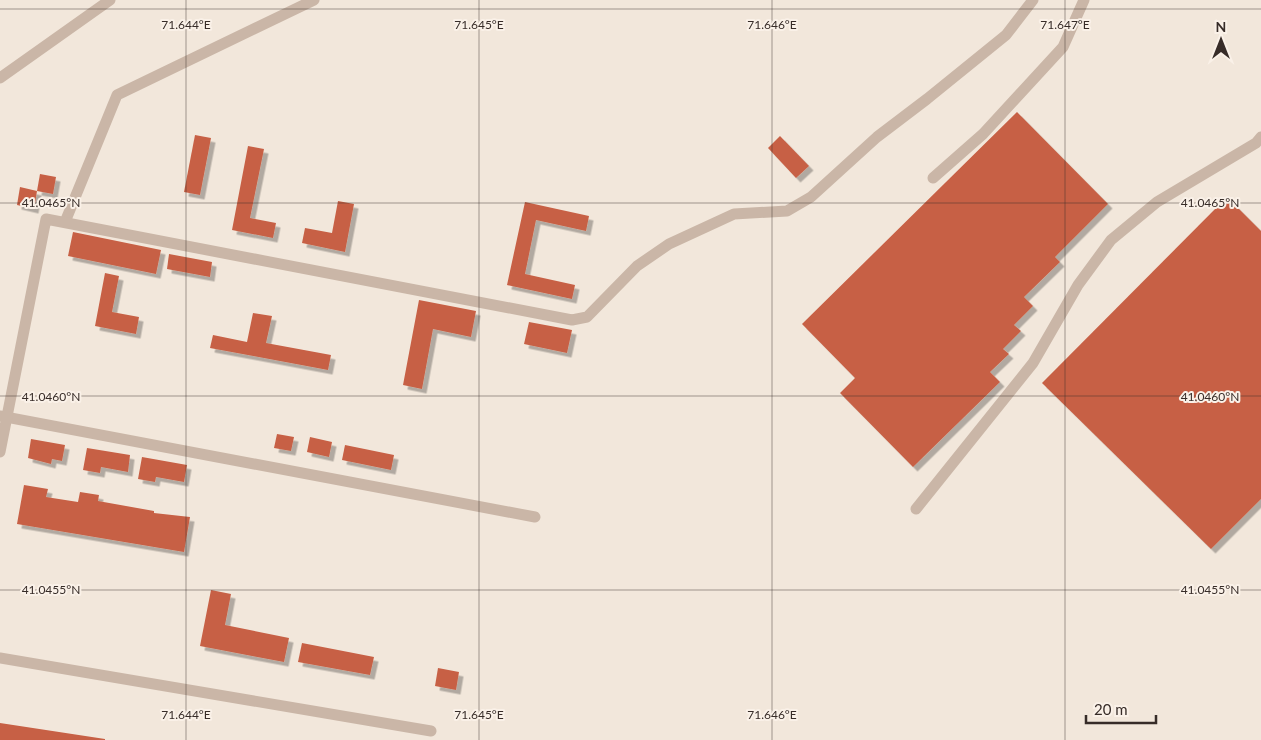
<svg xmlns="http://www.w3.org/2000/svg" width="1261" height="740" font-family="Lato,sans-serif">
	<defs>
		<filter id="shadow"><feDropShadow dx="4.5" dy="4.5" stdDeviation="0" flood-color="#0004"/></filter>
	</defs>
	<rect width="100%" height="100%" fill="#f2e7db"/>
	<g fill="#c76045" filter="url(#shadow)">
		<polygon points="1017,112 1108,204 1055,257 1060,262 1024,297 1033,306 1014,325 1021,331 1003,349 1009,354 990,372 1000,382 913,467 840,393 855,378 802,324"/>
		<polygon points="195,135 211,138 200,195 184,192"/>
		<polygon points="780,136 809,166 796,178 768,148"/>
		<polygon points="248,146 264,149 250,218 276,223 273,238 232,230"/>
		<polygon points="40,174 56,177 53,194 37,191"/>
		<polygon points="20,187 37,191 34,209 17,205"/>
		<polygon points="1227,197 1261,231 1261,499 1211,549 1042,383"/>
		<polygon points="338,201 354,204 345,252 302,243 305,228 332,233"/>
		<polygon points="525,202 589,216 586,231 536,220 525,274 575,285 572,299 507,285"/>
		<polygon points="73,232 161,250 156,274 68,256"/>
		<polygon points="169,254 212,262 210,277 167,269"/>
		<polygon points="105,273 119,276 112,312 139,317 136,334 95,326"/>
		<polygon points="419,300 476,311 471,337 433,329 422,389 403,385"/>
		<polygon points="253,313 272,316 266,343 331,355 328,370 210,348 213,335 247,342"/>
		<polygon points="529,322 572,330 567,353 524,344"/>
		<polygon points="277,434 294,437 291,451 274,448"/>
		<polygon points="310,437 332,442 329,457 307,452"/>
		<polygon points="31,439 65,445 62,461 52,459 51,464 28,458"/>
		<polygon points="345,445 394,455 391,470 342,460"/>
		<polygon points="87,448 130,455 128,472 101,467 100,473 83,470"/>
		<polygon points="142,457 187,465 184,482 156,477 155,482 138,479"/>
		<polygon points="24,485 48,489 46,497 78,502 80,492 99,495 98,501 154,511 154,513 190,517 184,552 17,524"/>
		<polygon points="211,590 231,594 225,625 289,638 284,662 200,646"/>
		<polygon points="302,643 374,657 370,675 298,662"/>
		<polygon points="438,668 459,672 456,690 435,686"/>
		<polygon points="0,723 105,739 105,740 0,740"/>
	</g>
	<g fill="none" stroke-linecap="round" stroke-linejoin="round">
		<g stroke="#cab6a7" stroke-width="11">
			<polyline points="0,78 110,0"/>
			<polyline points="933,178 983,134 1063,47 1084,0"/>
			<polyline points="65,222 117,95 314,0"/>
			<polyline points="0,416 535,517"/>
			<polyline points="0,452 46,219 572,320 587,317 637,266 669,244 734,214 787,211 811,197 877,137 927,99 1006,35 1033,0"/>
			<polyline points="916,509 1033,363 1078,285 1111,240 1157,202 1256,143 1261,137"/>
			<polyline points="0,658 431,731"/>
		</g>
	</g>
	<path fill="none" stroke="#372c28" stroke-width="1" stroke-opacity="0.45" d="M 186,0 L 186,740M 479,0 L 479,740M 772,0 L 772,740M 1065,0 L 1065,740M 0,9 L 1261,9M 0,203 L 1261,203M 0,396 L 1261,396M 0,590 L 1261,590"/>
	<g font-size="12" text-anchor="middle" fill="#372c28" stroke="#faf1e8" stroke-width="4" stroke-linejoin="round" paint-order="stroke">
		<text x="186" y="29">71.644°E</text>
		<text x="479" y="29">71.645°E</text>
		<text x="772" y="29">71.646°E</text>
		<text x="1065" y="29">71.647°E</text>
		<text x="51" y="207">41.0465°N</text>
		<text x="1210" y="207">41.0465°N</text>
		<text x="51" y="401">41.0460°N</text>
		<text x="1210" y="401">41.0460°N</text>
		<text x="51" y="594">41.0455°N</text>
		<text x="1210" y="594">41.0455°N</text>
		<text x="186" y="719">71.644°E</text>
		<text x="479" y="719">71.645°E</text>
		<text x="772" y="719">71.646°E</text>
	</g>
	<g transform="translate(1221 40)" stroke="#faf1e8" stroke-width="4" paint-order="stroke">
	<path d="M0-4L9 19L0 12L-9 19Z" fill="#372c28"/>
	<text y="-8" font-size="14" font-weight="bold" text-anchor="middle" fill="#372c28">N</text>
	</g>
	<path d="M1086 715v8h70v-8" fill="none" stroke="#372c28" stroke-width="2.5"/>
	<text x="1094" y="715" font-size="15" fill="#372c28" stroke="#faf1e8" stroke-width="4" paint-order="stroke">20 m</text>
</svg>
